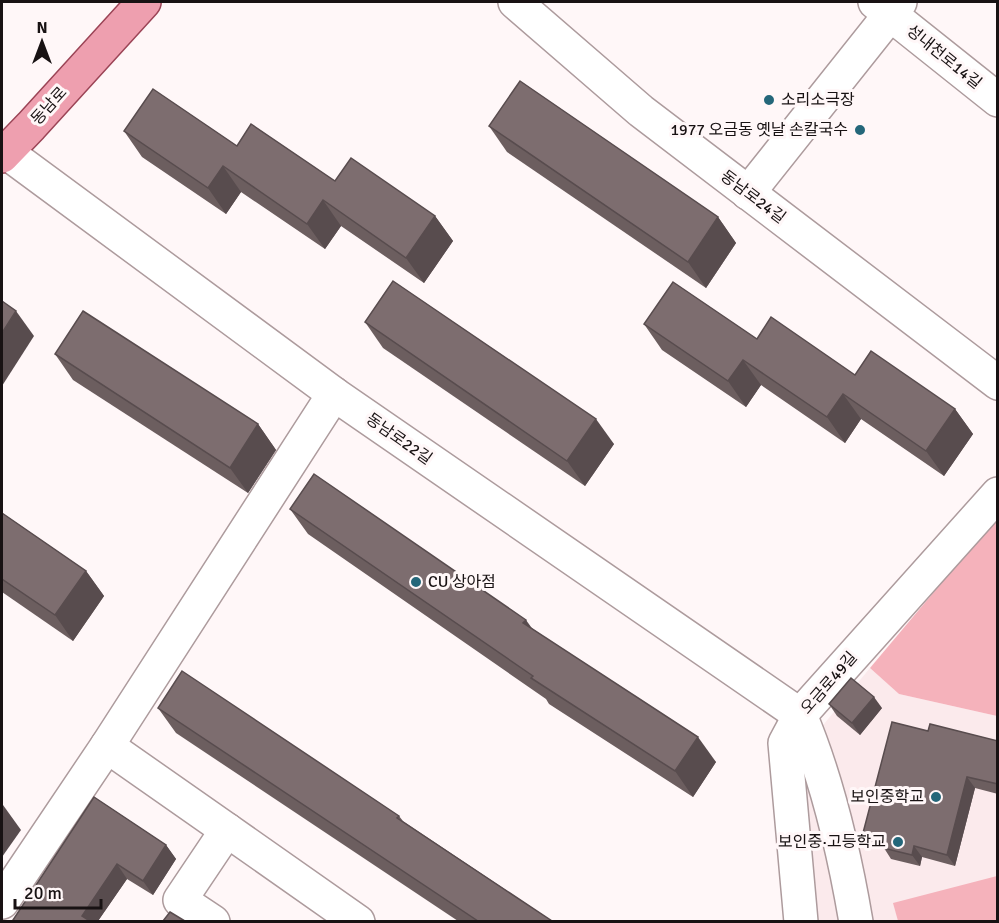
<svg xmlns="http://www.w3.org/2000/svg" width="999" height="923" font-family="Signika,'Noto Sans KR',sans-serif">
	<rect width="100%" height="100%" fill="#fff7f8"/>
	<polygon fill="#fbeaec" points="870,668 899,694 997,716 997,921 806,921 792,763"/>
	<g fill="#f5b2bb">
		<polygon points="997,517 997,716 899,694 870,668"/>
		<polygon points="997,876 997,921 898,921 893,903"/>
	</g>
	<g fill="none" stroke-linecap="round" stroke-linejoin="round">
		<defs>
			<g id="minor">
				<polyline points="515,2 641,111 998,383"/>
				<polyline points="875,2 998,100"/>
				<polyline points="6,152 334,394 800,715"/>
				<polyline points="748,193 900,2"/>
				<path d="M 800,715 C 828,781 844,851 856,922"/>
				<polyline points="107,746 227,830 180,900 213,922"/>
				<polyline points="227,830 358,922"/>
				<polyline points="2,902 107,746 334,394"/>
				<polyline points="801,922 785,743 800,715 998,494"/>
			</g>
			<polyline id="major" points="2,156 31,126 144,2"/>
		</defs>
		<use href="#minor" stroke="#ad9b9d" stroke-width="36"/>
		<use href="#major" stroke="#9b4456" stroke-width="36"/>
		<use href="#minor" stroke="#fff" stroke-width="33"/>
		<use href="#major" stroke="#ee9faf" stroke-width="33"/>
	</g>
	<g fill="#6c5e5f">
		<polygon points="489,126 718,217 736,243 706,288 507,152"/>
		<polygon points="124,131 237,146 335,181 435,216 453,241 424,283 341,226 325,249 241,192 226,214 142,157"/>
		<polygon points="365,322 614,444 585,486 383,348"/>
		<polygon points="644,324 757,339 855,375 955,409 973,434 944,476 861,419 845,443 761,385 746,407 662,350"/>
		<polygon points="55,354 258,424 276,450 248,493 73,380"/>
		<polygon points="290,509 533,629 716,762 693,797 549,704 546,699 308,534"/>
		<polygon points="2,513 86,571 104,596 73,641 2,592"/>
		<polygon points="829,704 882,708 860,735 837,716"/>
		<polygon points="158,708 399,816 403,821 552,921 458,921 176,733"/>
		<polygon points="928,731 998,741 998,794 975,788 955,866 922,857 920,866 891,859 884,848 871,844 863,833"/>
		<polygon points="94,797 166,845 176,859 153,895 127,879 98,921 14,921 13,920"/>
	</g>
	<g fill="#584c4e">
		<polygon points="223,166 241,192 226,214 208,188"/>
		<polygon points="323,200 341,226 325,249 307,224"/>
		<polygon points="435,216 453,241 424,283 406,258"/>
		<polygon points="718,217 736,243 706,288 688,262"/>
		<polygon points="16,311 34,336 2,386 2,333"/>
		<polygon points="743,360 761,385 746,407 728,381"/>
		<polygon points="843,394 861,419 845,443 827,417"/>
		<polygon points="955,409 973,434 944,476 926,451"/>
		<polygon points="596,419 614,444 585,486 567,461"/>
		<polygon points="258,424 276,450 248,493 230,468"/>
		<polygon points="86,571 104,596 73,641 55,615"/>
		<polygon points="526,620 544,645 523,623"/>
		<polygon points="874,697 882,708 860,735 852,723"/>
		<polygon points="698,737 716,762 693,797 675,771"/>
		<polygon points="967,777 975,788 955,866 947,855"/>
		<polygon points="3,805 21,830 2,857 2,807"/>
		<polygon points="166,845 176,859 153,895 143,881"/>
		<polygon points="914,846 922,857 920,866 912,855"/>
		<polygon points="117,864 127,879 98,921 86,921 82,916"/>
	</g>
	<g fill="#7d6d6f" stroke="#584c4e" stroke-width="1.5">
		<polygon points="520,81 718,217 688,262 489,126"/>
		<polygon points="153,89 237,146 251,124 335,181 351,158 435,216 406,258 323,200 307,224 223,166 208,188 124,131"/>
		<polygon points="393,281 596,419 567,461 365,322"/>
		<polygon points="673,282 757,339 771,317 855,375 871,351 955,409 926,451 843,394 827,417 743,360 728,381 644,324"/>
		<polygon points="2,301 16,311 2,333"/>
		<polygon points="83,311 258,424 230,468 55,354"/>
		<polygon points="314,474 526,620 523,623 698,737 675,771 531,678 533,676 290,509"/>
		<polygon points="2,513 86,571 55,615 2,579"/>
		<polygon points="182,671 399,816 397,818 552,921 478,921 158,708"/>
		<polygon points="851,678 874,697 852,723 829,704"/>
		<polygon points="892,722 928,731 930,724 998,741 998,784 967,777 947,855 914,846 912,855 883,848 886,839 863,833"/>
		<polygon points="94,797 166,845 143,881 117,864 82,916 90,921 15,921 13,920"/>
		<polygon points="170,912 185,921 163,921"/>
	</g>
	<g fill="#24677a" stroke="#fff7f8" stroke-width="2">
		<circle cx="769" cy="100" r="6"/>
		<circle cx="860" cy="130" r="6"/>
		<circle cx="416" cy="582" r="6"/>
		<circle cx="936" cy="797" r="6"/>
		<circle cx="898" cy="842" r="6"/>
	</g>
	<g text-anchor="middle" dominant-baseline="central" stroke-width="6" stroke-linejoin="round" paint-order="stroke">
		<g font-size="16" fill="#181213" stroke="#fff7f8">
			<text transform="translate(944 57) rotate(39)">성내천로14길</text>
			<text transform="translate(49 106) rotate(-48)">동남로</text>
			<text transform="translate(753 197) rotate(37)">동남로24길</text>
			<text transform="translate(399 439) rotate(35)">동남로22길</text>
			<text transform="translate(829 683) rotate(-49)">오금로49길</text>
		</g>
		<g font-size="16" fill="#181213" stroke="#fff7f8" text-anchor="end">
			<text x="781" y="100" text-anchor="start">소리소극장</text>
			<text x="848" y="130">1977 오금동 옛날 손칼국수</text>
			<text x="428" y="582" text-anchor="start">CU 상아점</text>
			<text x="924" y="797">보인중학교</text>
			<text x="886" y="842">보인중·고등학교</text>
		</g>
	</g>
	<rect width="999" height="923" fill="none" stroke="#181213" stroke-width="6"/>
	<g transform="translate(42 42)" stroke="#fff7f8" stroke-width="4.5" paint-order="stroke">
	<path d="M0-4.5L10 22L0 15L-10 22Z" fill="#181213"/>
	<text y="-9" font-size="16" font-weight="bold" text-anchor="middle" fill="#181213">N</text>
	</g>
	<path d="M15 899v9h86v-9" fill="none" stroke="#181213" stroke-width="3"/>
	<text x="24" y="899" font-size="18" fill="#181213" stroke="#fff7f8" stroke-width="4.5" paint-order="stroke">20 m</text>
</svg>
